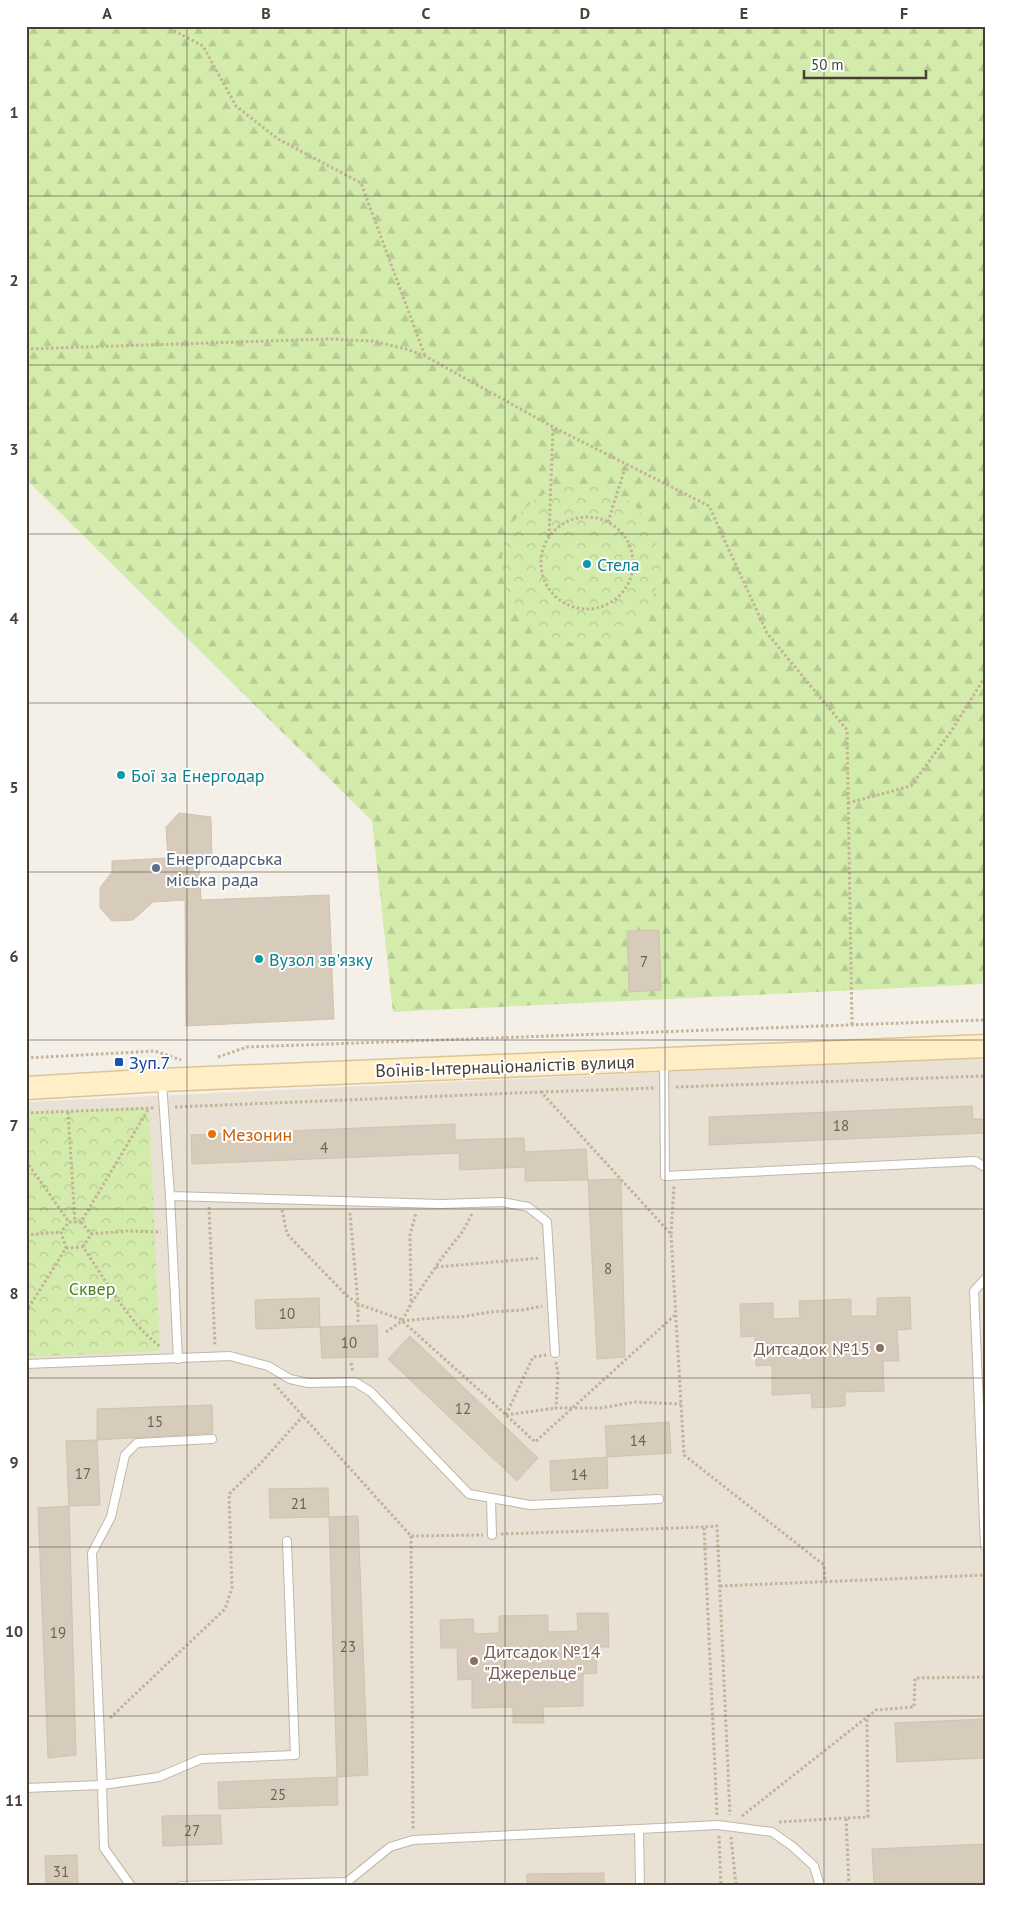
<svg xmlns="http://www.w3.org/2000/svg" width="1011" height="1912" font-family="'PT Sans',sans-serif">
	<defs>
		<pattern id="forest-firs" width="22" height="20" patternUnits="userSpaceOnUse" patternTransform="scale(1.25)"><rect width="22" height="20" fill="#d3ecac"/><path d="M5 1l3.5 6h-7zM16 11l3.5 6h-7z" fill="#b7cb95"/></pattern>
		<pattern id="park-crowns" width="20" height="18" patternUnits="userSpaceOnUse" patternTransform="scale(1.25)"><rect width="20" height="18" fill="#d3ecac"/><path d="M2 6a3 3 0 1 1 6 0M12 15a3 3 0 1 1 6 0" fill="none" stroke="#b7cb95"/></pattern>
	</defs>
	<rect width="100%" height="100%" fill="#f5f0e7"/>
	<polygon fill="#e9e1d4" points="985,1057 985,1886 26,1886 26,1102"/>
	<polygon fill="url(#forest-firs)" points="26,26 985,26 985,984 393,1012 372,821 26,479"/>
	<g fill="url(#park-crowns)">
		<circle cx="581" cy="564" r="79"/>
		<polygon points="149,1108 160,1351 26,1357 26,1113"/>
	</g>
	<g fill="#d7cbbb" stroke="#d3c2ad">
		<polygon points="179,813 211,817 212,863 199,864 201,900 329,895 334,1019 186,1026 185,900 153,902 133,920 112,921 100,908 100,888 112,872 112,861 168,858 166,827"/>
		<polygon points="659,930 661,990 629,992 627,931"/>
		<polygon points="972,1106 973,1119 985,1119 985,1133 709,1145 709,1117"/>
		<polygon points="455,1124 455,1140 524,1138 525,1152 586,1149 588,1180 525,1181 525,1167 460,1170 459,1153 192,1164 191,1135"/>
		<polygon points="621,1179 625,1357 597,1359 588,1180"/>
		<polygon points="910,1297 911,1329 897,1330 899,1361 883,1361 884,1391 845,1392 845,1406 812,1408 811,1393 772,1395 772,1365 756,1366 755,1336 741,1337 740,1304 773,1303 773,1319 800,1318 799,1301 851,1299 851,1316 877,1316 877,1298"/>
		<polygon points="319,1298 320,1327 256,1329 255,1300"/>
		<polygon points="377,1325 378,1357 322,1358 320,1327"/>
		<polygon points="410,1336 538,1458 517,1481 388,1359"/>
		<polygon points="212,1405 213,1433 97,1440 97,1409"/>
		<polygon points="669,1422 671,1453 607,1457 605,1426"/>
		<polygon points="97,1440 100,1505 69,1506 66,1441"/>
		<polygon points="607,1457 608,1488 551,1491 550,1461"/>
		<polygon points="328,1488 329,1517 270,1518 269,1489"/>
		<polygon points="69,1506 76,1755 48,1758 38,1508"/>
		<polygon points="358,1516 368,1775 337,1777 329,1517"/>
		<polygon points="577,1613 608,1613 609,1647 596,1647 597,1673 583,1674 583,1706 543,1707 544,1723 513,1723 513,1707 472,1708 472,1679 458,1680 457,1648 441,1648 440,1620 473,1619 474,1634 499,1633 499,1616 548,1615 548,1632 578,1631"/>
		<polygon points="985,1719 985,1758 897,1762 895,1723"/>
		<polygon points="337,1777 338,1805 219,1809 218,1782"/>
		<polygon points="220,1815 222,1844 163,1846 162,1816"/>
		<polygon points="985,1844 985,1886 874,1886 872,1849"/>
		<polygon points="77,1855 78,1886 46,1886 45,1856"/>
		<polygon points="604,1873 604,1886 527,1886 527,1874"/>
	</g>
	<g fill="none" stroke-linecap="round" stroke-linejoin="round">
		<defs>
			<g id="lane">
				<polyline points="664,1062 665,1176 975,1161 985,1167"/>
				<polyline points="162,1082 170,1196 441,1204 502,1202 528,1207 547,1222 555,1353"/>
				<polyline points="170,1196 178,1359"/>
				<polyline points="985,1279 974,1291 985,1546"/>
				<polyline points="26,1364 230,1356 268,1366 290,1379 308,1383 355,1382 371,1392 469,1494 530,1505 659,1499"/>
				<polyline points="212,1439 137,1443 125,1455 111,1517 92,1553 102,1785 159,1777 201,1759 295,1755 287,1541"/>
				<polyline points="491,1498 492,1535"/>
				<polyline points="26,1788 102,1785 104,1848 131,1886"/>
				<polyline points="180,1886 347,1882 390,1847 413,1840 639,1829"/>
				<polyline points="640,1886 639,1829 718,1825 772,1832 792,1846 814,1866 820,1886"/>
			</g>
			<polyline id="secondary" points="26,1088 162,1080 985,1046"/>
		</defs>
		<use href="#lane" stroke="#c1b7a8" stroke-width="10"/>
		<use href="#secondary" stroke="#dcc594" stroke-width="25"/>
		<g stroke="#c4b298" stroke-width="3" stroke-dasharray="2.5 2.5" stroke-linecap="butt">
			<polyline points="165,26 203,46 236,106 278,139 361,183 425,356"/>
			<polyline points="26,349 328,339 372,341 406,349 425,356 553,427 709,506 767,633 847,730 852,1025"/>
			<circle cx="587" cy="563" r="46"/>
			<polyline points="608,522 626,465"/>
			<polyline points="549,536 553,427"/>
			<polyline points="848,803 911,786 952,730 985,677"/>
			<polyline points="218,1057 247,1047 985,1020"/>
			<polyline points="26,1058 155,1051 181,1060"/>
			<polyline points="676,1087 985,1076"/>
			<polyline points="541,1092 654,1088"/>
			<polyline points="175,1107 541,1092 671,1234 684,1455 824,1565 825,1582"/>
			<polyline points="68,1112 75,1222"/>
			<polyline points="26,1113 154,1108"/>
			<polyline points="26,1161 69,1222"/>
			<polyline points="209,1207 215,1346"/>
			<polyline points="282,1210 287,1234 346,1295 358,1304 358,1322"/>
			<polyline points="350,1213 358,1304 400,1319 488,1398 535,1442 675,1315"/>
			<polyline points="81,1222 91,1234"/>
			<polyline points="671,1234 674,1186"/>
			<polyline points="26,1235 61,1232"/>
			<polyline points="83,1247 91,1234 127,1231 161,1232"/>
			<path d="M 66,1248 L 83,1247 C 105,1279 129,1324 161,1347"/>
			<polyline points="436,1267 540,1258"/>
			<polyline points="411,1301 410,1235 416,1213"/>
			<polyline points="26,1312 66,1248 61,1232 69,1222 81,1222 149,1108"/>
			<polyline points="402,1321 444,1317 461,1317 490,1312 523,1310 542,1306"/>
			<polyline points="386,1332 402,1321 412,1302 441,1259 463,1231 472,1214"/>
			<polyline points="556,1362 558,1374 556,1408 601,1408 635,1402 681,1404"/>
			<polyline points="351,1363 353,1372"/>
			<polyline points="274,1384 411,1536 483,1535"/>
			<polyline points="506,1415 533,1357 546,1355"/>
			<polyline points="506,1415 556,1408"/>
			<polyline points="501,1534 704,1527"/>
			<polyline points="411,1536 413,1829"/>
			<polyline points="720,1586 985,1575"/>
			<polyline points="110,1718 225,1609 232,1588 229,1494 260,1464 303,1416"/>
			<polyline points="717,1815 704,1527 717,1526 730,1815"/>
			<polyline points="742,1816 876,1710 914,1707 915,1678 985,1677"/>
			<polyline points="779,1822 846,1818"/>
			<polyline points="719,1836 721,1886"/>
			<polyline points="731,1837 736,1886"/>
			<polyline points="849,1886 846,1818 868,1817 867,1718"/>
		</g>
		<use href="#lane" stroke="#fff" stroke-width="8"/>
		<use href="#secondary" stroke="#ffeec6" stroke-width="22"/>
	</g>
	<path fill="none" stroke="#484035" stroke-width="1" stroke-opacity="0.55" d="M 187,26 L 187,1886M 346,26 L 346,1886M 505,26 L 505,1886M 665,26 L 665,1886M 824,26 L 824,1886M 26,196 L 985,196M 26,365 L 985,365M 26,534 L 985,534M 26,703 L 985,703M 26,872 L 985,872M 26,1040 L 985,1040M 26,1209 L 985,1209M 26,1378 L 985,1378M 26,1547 L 985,1547M 26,1716 L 985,1716"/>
	<g fill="#0f9aa8" stroke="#fff" stroke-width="2">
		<circle cx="587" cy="564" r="5"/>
		<circle cx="121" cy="775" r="5"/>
		<circle cx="259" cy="959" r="5"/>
	</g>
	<circle fill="#5c6f8a" stroke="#fff" stroke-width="2" cx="156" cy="868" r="5"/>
	<rect fill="#1a4fb4" stroke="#fff" stroke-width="2" x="114" y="1057" width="10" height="10" rx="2.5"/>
	<circle fill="#e8710a" stroke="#fff" stroke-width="2" cx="212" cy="1134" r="5"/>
	<g fill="#8d6e63" stroke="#fff" stroke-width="2">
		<circle cx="880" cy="1348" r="5"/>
		<circle cx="474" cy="1661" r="5"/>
	</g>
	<g text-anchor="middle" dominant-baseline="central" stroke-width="4" stroke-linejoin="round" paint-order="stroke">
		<g font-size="15" fill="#6c6356">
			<text x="644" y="961">7</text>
			<text x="841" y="1125">18</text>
			<text x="324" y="1147">4</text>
			<text x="608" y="1268">8</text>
			<text x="287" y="1313">10</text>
			<text x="349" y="1342">10</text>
			<text x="463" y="1408">12</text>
			<text x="155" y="1421">15</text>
			<text x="638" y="1440">14</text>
			<text x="83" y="1473">17</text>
			<text x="579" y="1474">14</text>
			<text x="299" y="1503">21</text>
			<text x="58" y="1632">19</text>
			<text x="348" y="1646">23</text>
			<text x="278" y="1794">25</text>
			<text x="192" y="1830">27</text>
			<text x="61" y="1871">31</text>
		</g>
		<g font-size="18" fill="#0d838f" stroke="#fff" text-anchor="start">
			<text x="597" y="564">Стела</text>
			<text x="131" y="775">Бої за Енергодар</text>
			<text x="269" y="959">Вузол зв'язку</text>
		</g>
		<g font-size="18" fill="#4e5e75" stroke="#fff" text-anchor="start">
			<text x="166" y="858">Енергодарська<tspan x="166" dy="21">міська рада</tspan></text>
		</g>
		<g font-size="18" fill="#164399" stroke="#fff" text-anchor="start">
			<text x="129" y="1062">Зуп.7</text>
		</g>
		<g font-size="18" fill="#484035" stroke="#fff">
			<text transform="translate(505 1066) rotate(-2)">Воїнів-Інтернаціоналістів вулиця</text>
		</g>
		<g font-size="18" fill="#c56008" stroke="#fff" text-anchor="start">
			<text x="222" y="1134">Мезонин</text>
		</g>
		<g font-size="18" fill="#4b7f23" stroke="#fff">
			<text x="92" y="1288">Сквер</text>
		</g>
		<g font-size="18" fill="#785e54" stroke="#fff" text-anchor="end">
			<text x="870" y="1348">Дитсадок №15</text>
			<text x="484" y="1651" text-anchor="start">Дитсадок №14<tspan x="484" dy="21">"Джерельце"</tspan></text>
		</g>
	</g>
	<rect width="1011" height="1912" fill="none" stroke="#ffffff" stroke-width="55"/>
	<path d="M804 70v8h122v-8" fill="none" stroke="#484035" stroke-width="2.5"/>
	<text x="811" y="70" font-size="15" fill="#484035" stroke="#ffffff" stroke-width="4" paint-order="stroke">50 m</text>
	<rect x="28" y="28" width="956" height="1856" fill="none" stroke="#484035" stroke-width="2"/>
	<g font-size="16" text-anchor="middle" font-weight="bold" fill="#484035">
		<text x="107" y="19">A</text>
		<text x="266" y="19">B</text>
		<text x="426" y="19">C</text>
		<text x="585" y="19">D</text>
		<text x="744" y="19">E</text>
		<text x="904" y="19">F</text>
		<text x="14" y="118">1</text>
		<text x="14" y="286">2</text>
		<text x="14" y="455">3</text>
		<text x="14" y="624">4</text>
		<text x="14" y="793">5</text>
		<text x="14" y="962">6</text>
		<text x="14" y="1131">7</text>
		<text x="14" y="1299">8</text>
		<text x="14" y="1468">9</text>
		<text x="14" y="1637">10</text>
		<text x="14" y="1806">11</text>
	</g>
</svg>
